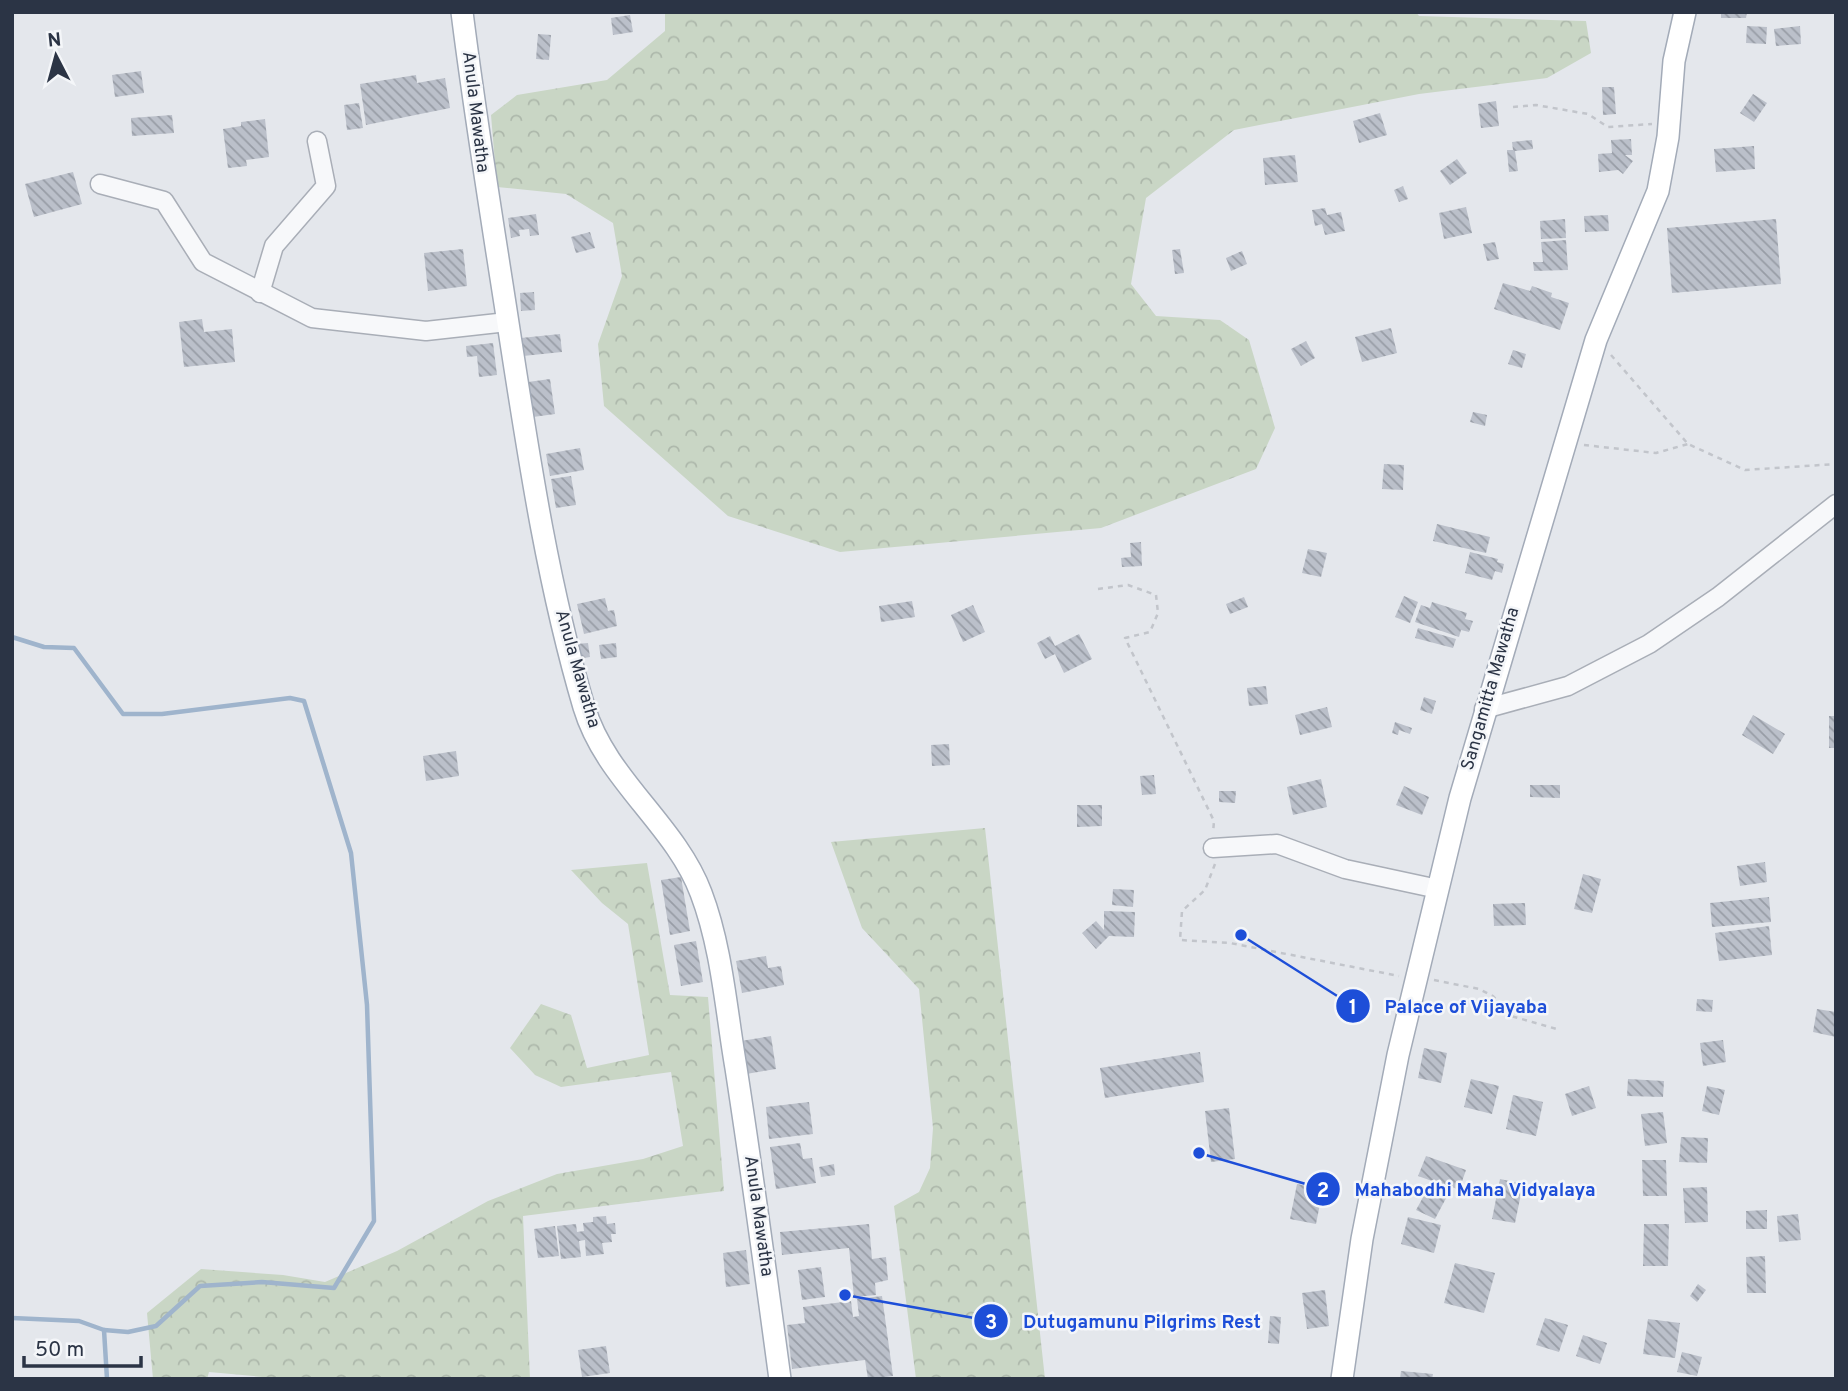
<svg xmlns="http://www.w3.org/2000/svg" width="1848" height="1391" font-family="Overpass,sans-serif">
	<defs>
		<pattern id="forest-crowns" width="20" height="18" patternUnits="userSpaceOnUse" patternTransform="scale(1.75)"><rect width="20" height="18" fill="#c9d6c5"/><path d="M2 6a3 3 0 1 1 6 0M12 15a3 3 0 1 1 6 0" fill="none" stroke="#adb8ab"/></pattern>
		<pattern id="building-back-hatch" width="6" height="6" patternUnits="userSpaceOnUse" patternTransform="scale(1.75)"><rect width="6" height="6" fill="#bbc0ca"/><path d="M-1 5l2 2M0 0l6 6M5-1l2 2" fill="none" stroke="#989da6"/></pattern>
	</defs>
	<rect width="100%" height="100%" fill="#e4e7ec"/>
	<g fill="url(#forest-crowns)">
		<polygon points="665,12 1416,12 1419,16 1586,21 1591,53 1547,78 1419,94 1234,130 1146,198 1131,284 1156,316 1220,320 1249,340 1275,428 1256,469 1101,528 840,552 728,516 604,406 598,344 622,276 613,223 566,194 497,187 491,115 517,95 607,80 665,31"/>
		<polygon points="985,828 1045,1379 916,1379 894,1206 919,1192 930,1168 933,1128 919,989 862,928 831,842"/>
		<polygon points="647,863 670,995 708,997 724,1191 523,1216 530,1379 285,1379 209,1372 207,1379 153,1379 147,1313 201,1269 283,1275 325,1282 397,1251 488,1201 557,1174 643,1159 683,1146 671,1072 561,1087 535,1075 510,1048 541,1004 571,1015 587,1068 649,1055 628,924 602,903 571,870"/>
	</g>
	<g fill="none" stroke-linecap="round" stroke-linejoin="round">
		<g stroke="#9fb4cc" stroke-width="4.5">
			<polyline points="12,637 44,647 74,648 123,714 162,714 290,698 304,701 351,853 367,1005 374,1221 334,1288 262,1282 200,1286 156,1326 128,1332 104,1330 79,1321 12,1318"/>
			<polyline points="104,1330 107,1379"/>
		</g>
	</g>
	<g fill="url(#building-back-hatch)">
		<polygon points="1721,12 1747,12 1746,18 1721,18"/>
		<polygon points="630,15 633,32 613,35 611,18"/>
		<polygon points="1747,26 1767,27 1766,44 1746,43"/>
		<polygon points="1800,26 1801,44 1776,46 1774,29"/>
		<polygon points="538,34 551,35 549,60 536,59"/>
		<polygon points="141,71 144,93 115,97 112,75"/>
		<polygon points="416,75 417,83 445,78 450,108 366,125 360,84"/>
		<polygon points="1602,87 1614,87 1616,114 1603,115"/>
		<polygon points="1753,94 1767,103 1754,122 1740,113"/>
		<polygon points="1496,101 1499,126 1481,128 1478,104"/>
		<polygon points="359,103 363,128 347,130 344,105"/>
		<polygon points="1380,113 1387,135 1359,143 1353,121"/>
		<polygon points="172,115 174,133 132,136 131,118"/>
		<polygon points="265,119 269,157 246,160 247,166 228,168 223,129 241,126 241,122"/>
		<polygon points="1631,139 1632,155 1625,155 1633,161 1623,174 1618,170 1599,172 1598,154 1612,153 1611,140"/>
		<polygon points="1532,140 1533,149 1515,151 1518,171 1509,172 1507,150 1513,150 1512,142"/>
		<polygon points="1754,146 1755,169 1716,172 1714,149"/>
		<polygon points="1295,155 1298,182 1265,185 1263,158"/>
		<polygon points="1457,159 1467,173 1450,185 1440,171"/>
		<polygon points="73,172 82,204 34,217 25,184"/>
		<polygon points="1403,186 1408,199 1399,202 1394,190"/>
		<polygon points="1466,207 1472,233 1444,239 1439,213"/>
		<polygon points="1325,208 1327,215 1341,212 1345,231 1325,235 1322,224 1315,226 1312,210"/>
		<polygon points="536,214 539,235 530,236 529,229 519,230 520,236 511,238 508,218"/>
		<polygon points="1608,215 1609,231 1585,232 1584,216"/>
		<polygon points="1565,219 1566,238 1541,239 1540,221"/>
		<polygon points="1776,219 1781,284 1672,293 1667,228"/>
		<polygon points="590,232 595,248 576,253 571,237"/>
		<polygon points="1566,240 1568,270 1534,271 1533,262 1543,262 1541,242"/>
		<polygon points="1495,242 1499,259 1487,261 1483,244"/>
		<polygon points="463,249 467,286 428,291 424,253"/>
		<polygon points="1180,249 1184,273 1175,274 1172,250"/>
		<polygon points="1242,251 1247,264 1231,271 1226,258"/>
		<polygon points="1503,283 1530,291 1532,286 1552,293 1551,297 1569,303 1560,330 1494,309"/>
		<polygon points="534,292 535,310 521,311 520,293"/>
		<polygon points="202,319 204,332 232,329 235,362 184,367 179,322"/>
		<polygon points="1391,328 1397,353 1362,362 1355,337"/>
		<polygon points="560,334 562,352 523,356 521,338"/>
		<polygon points="1306,341 1315,358 1301,366 1291,349"/>
		<polygon points="493,343 497,375 479,377 477,356 467,357 466,346"/>
		<polygon points="1513,350 1526,354 1522,368 1508,364"/>
		<polygon points="550,379 555,414 533,417 528,382"/>
		<polygon points="1473,412 1487,415 1485,426 1470,422"/>
		<polygon points="580,448 584,470 550,476 546,454"/>
		<polygon points="1384,464 1404,465 1403,490 1382,489"/>
		<polygon points="571,476 576,505 556,508 551,479"/>
		<polygon points="1437,524 1490,537 1486,553 1433,541"/>
		<polygon points="1141,542 1142,566 1122,567 1121,558 1131,557 1130,543"/>
		<polygon points="1308,549 1327,553 1321,577 1302,573"/>
		<polygon points="1470,552 1498,559 1497,562 1504,564 1502,573 1495,571 1492,580 1465,573"/>
		<polygon points="1404,596 1418,602 1410,623 1395,617"/>
		<polygon points="1244,597 1248,607 1230,614 1226,604"/>
		<polygon points="605,598 608,611 614,610 617,626 584,634 577,604"/>
		<polygon points="912,601 915,617 881,622 879,606"/>
		<polygon points="1432,602 1467,613 1465,619 1473,621 1469,632 1461,630 1459,637 1415,622 1421,605 1430,608"/>
		<polygon points="973,605 985,632 963,642 951,615"/>
		<polygon points="1418,628 1456,639 1453,648 1415,638"/>
		<polygon points="1079,634 1092,659 1064,673 1055,654 1045,659 1037,643 1050,636 1055,646"/>
		<polygon points="588,643 590,657 578,659 576,644"/>
		<polygon points="616,643 617,657 601,659 599,645"/>
		<polygon points="1266,686 1268,704 1249,706 1247,688"/>
		<polygon points="1424,697 1436,701 1432,714 1420,710"/>
		<polygon points="1327,707 1332,727 1300,735 1295,715"/>
		<polygon points="1753,715 1785,734 1773,754 1742,735"/>
		<rect x="1829" y="716" width="7" height="32"/>
		<polygon points="1395,722 1412,728 1410,734 1399,730 1398,735 1392,733"/>
		<polygon points="949,744 950,765 932,766 931,745"/>
		<polygon points="456,751 459,776 426,781 423,756"/>
		<polygon points="1154,775 1156,794 1142,795 1140,776"/>
		<polygon points="1321,779 1327,807 1293,815 1287,787"/>
		<polygon points="1530,785 1560,785 1560,798 1530,797"/>
		<polygon points="1404,786 1429,797 1422,815 1396,805"/>
		<polygon points="1219,791 1236,791 1235,803 1219,802"/>
		<polygon points="1077,805 1102,805 1102,826 1077,827"/>
		<polygon points="1765,862 1767,882 1740,886 1737,866"/>
		<polygon points="1583,874 1601,879 1592,913 1574,909"/>
		<polygon points="681,877 690,931 670,935 661,880"/>
		<polygon points="1113,889 1134,890 1133,907 1112,905"/>
		<polygon points="1769,897 1771,922 1712,927 1710,903"/>
		<polygon points="1525,903 1526,925 1494,926 1493,904"/>
		<polygon points="1104,911 1135,912 1134,937 1109,936 1096,949 1082,933 1096,921 1104,930"/>
		<polygon points="1769,926 1772,955 1719,961 1715,933"/>
		<polygon points="696,941 703,982 681,986 674,945"/>
		<polygon points="766,956 768,968 781,966 784,985 742,993 736,961"/>
		<polygon points="1697,999 1713,1000 1712,1012 1696,1011"/>
		<polygon points="1817,1009 1836,1012 1836,1037 1813,1032"/>
		<polygon points="771,1036 776,1069 746,1074 741,1041"/>
		<polygon points="1723,1040 1726,1062 1703,1066 1700,1043"/>
		<polygon points="1424,1048 1447,1053 1441,1083 1418,1078"/>
		<polygon points="1200,1052 1204,1082 1105,1098 1100,1068"/>
		<polygon points="1471,1079 1499,1086 1492,1114 1464,1107"/>
		<polygon points="1628,1079 1664,1081 1663,1097 1627,1096"/>
		<polygon points="1589,1086 1596,1108 1572,1116 1565,1094"/>
		<polygon points="1707,1086 1725,1090 1719,1115 1702,1111"/>
		<polygon points="1513,1095 1543,1102 1536,1136 1506,1129"/>
		<polygon points="809,1102 813,1134 769,1139 766,1107"/>
		<polygon points="1229,1108 1235,1159 1211,1162 1205,1111"/>
		<polygon points="1663,1112 1667,1143 1645,1146 1641,1114"/>
		<polygon points="1681,1137 1708,1138 1707,1163 1679,1162"/>
		<polygon points="800,1143 803,1159 812,1158 816,1183 776,1189 770,1147"/>
		<polygon points="1426,1156 1466,1170 1459,1190 1452,1187 1435,1219 1416,1210 1432,1181 1418,1176"/>
		<polygon points="1642,1160 1666,1160 1667,1196 1643,1196"/>
		<polygon points="834,1164 835,1175 821,1177 819,1167"/>
		<polygon points="1500,1179 1523,1184 1515,1223 1492,1219"/>
		<polygon points="1297,1184 1323,1189 1316,1224 1290,1219"/>
		<polygon points="1707,1187 1708,1222 1685,1223 1683,1188"/>
		<polygon points="1767,1210 1767,1229 1746,1229 1746,1211"/>
		<polygon points="1798,1214 1801,1240 1779,1242 1777,1216"/>
		<polygon points="606,1216 607,1224 615,1223 616,1234 611,1234 612,1242 602,1243 604,1254 586,1256 585,1240 579,1241 581,1257 561,1259 557,1226 576,1224 577,1232 584,1231 583,1223 593,1222 593,1217"/>
		<polygon points="1408,1217 1441,1225 1434,1253 1401,1244"/>
		<polygon points="869,1224 872,1259 886,1257 888,1280 875,1283 876,1295 854,1297 849,1248 782,1255 780,1232"/>
		<polygon points="1644,1224 1669,1224 1668,1266 1643,1266"/>
		<polygon points="555,1226 559,1256 538,1258 534,1229"/>
		<polygon points="746,1250 750,1284 726,1287 723,1253"/>
		<polygon points="1765,1256 1766,1293 1747,1293 1746,1257"/>
		<polygon points="1455,1263 1495,1273 1484,1313 1444,1303"/>
		<polygon points="821,1267 825,1297 802,1300 798,1270"/>
		<polygon points="1698,1284 1706,1290 1697,1302 1690,1296"/>
		<polygon points="1325,1290 1329,1326 1307,1329 1302,1293"/>
		<polygon points="882,1296 893,1376 868,1379 865,1360 792,1369 787,1325 805,1323 803,1307 851,1301 853,1317 859,1316 857,1299"/>
		<polygon points="1270,1316 1281,1317 1279,1344 1268,1343"/>
		<polygon points="1545,1318 1568,1325 1559,1352 1536,1345"/>
		<polygon points="1648,1319 1680,1323 1675,1358 1643,1354"/>
		<polygon points="1583,1335 1607,1343 1600,1364 1576,1356"/>
		<polygon points="606,1346 610,1373 582,1377 578,1350"/>
		<polygon points="1682,1352 1702,1357 1697,1376 1677,1372"/>
		<polygon points="1401,1371 1433,1374 1432,1379 1400,1379"/>
	</g>
	<g fill="none" stroke-linecap="round" stroke-linejoin="round">
		<defs>
			<g id="minor">
				<polyline points="100,184 164,201 203,262 312,318 426,331 507,322"/>
				<polyline points="260,293 274,246 326,186 317,141"/>
				<polyline points="1484,709 1568,686 1649,644 1718,597 1836,504"/>
				<polyline points="1213,848 1277,844 1345,869 1438,889"/>
			</g>
			<g id="major">
				<path d="M 462,12 C 475,116 492,219 508,323 C 528,452 547,582 584,707 C 606,780 675,824 701,893 C 722,948 726,1010 736,1068 C 752,1171 766,1275 780,1379"/>
				<polyline points="1342,1379 1362,1239 1398,1055 1460,798 1596,340 1658,191 1668,137 1674,61 1685,12"/>
			</g>
		</defs>
		<use href="#minor" stroke="#a9aeb7" stroke-width="21"/>
		<use href="#major" stroke="#a3abb8" stroke-width="24"/>
		<g stroke="#c2c5cb" stroke-width="2.5" stroke-dasharray="5 5" stroke-linecap="butt">
			<polyline points="1513,107 1536,105 1588,114 1608,127 1652,124"/>
			<polyline points="1611,355 1688,444 1745,470 1836,464"/>
			<polyline points="1584,445 1656,453 1688,444"/>
			<polyline points="1098,589 1128,585 1156,595 1158,613 1150,632 1125,638 1214,821 1213,833"/>
			<polyline points="1215,864 1205,890 1182,911 1180,940 1230,943 1399,976"/>
			<polyline points="1434,980 1479,989 1493,996 1511,1016 1560,1030"/>
		</g>
		<use href="#minor" stroke="#f7f8fa" stroke-width="18"/>
		<use href="#major" stroke="#fff" stroke-width="21"/>
	</g>
	<g text-anchor="middle" dominant-baseline="central" stroke-width="5" stroke-linejoin="round" paint-order="stroke">
		<g font-size="18" fill="#2b3445" stroke="#f4f6f9">
			<text transform="translate(475 112) rotate(83)">Anula Mawatha</text>
			<text transform="translate(577 669) rotate(74)">Anula Mawatha</text>
			<text transform="translate(1491 689) rotate(-74)">Sangamitta Mawatha</text>
			<text transform="translate(758 1216) rotate(82)">Anula Mawatha</text>
		</g>
	</g>
	<path fill="none" stroke="#1d4ed8" stroke-width="2.5" d="M1241 935L1353 1006M1199 1153L1323 1189M845 1295L991 1321"/>
	<g fill="#1d4ed8" stroke="#f4f6f9" stroke-width="2.5">
		<circle cx="1241" cy="935" r="7"/>
		<circle cx="1199" cy="1153" r="7"/>
		<circle cx="845" cy="1295" r="7"/>
		<circle cx="1353" cy="1006" r="18"/>
		<circle cx="1323" cy="1189" r="18"/>
		<circle cx="991" cy="1321" r="18"/>
	</g>
	<g font-size="21" text-anchor="middle" font-weight="bold" fill="#fff">
		<text x="1353" y="1014">1</text>
		<text x="1323" y="1197">2</text>
		<text x="991" y="1329">3</text>
	</g>
	<g font-size="19" text-anchor="middle" font-weight="bold" fill="#1d4ed8" stroke="#f4f6f9" stroke-width="5" stroke-linejoin="round" paint-order="stroke">
		<text x="1466" y="1013">Palace of Vijayaba</text>
		<text x="1475" y="1196">Mahabodhi Maha Vidyalaya</text>
		<text x="1142" y="1328">Dutugamunu Pilgrims Rest</text>
	</g>
	<rect width="1848" height="1391" fill="none" stroke="#2b3445" stroke-width="28"/>
	<g transform="translate(56 56) rotate(354)" stroke="#f4f6f9" stroke-width="5" paint-order="stroke">
	<path d="M0-5L12 26L0 18L-12 26Z" fill="#2b3445"/>
	<text y="-10" font-size="19" font-weight="bold" text-anchor="middle" fill="#2b3445">N</text>
	</g>
	<path d="M24 1356v10h117v-10" fill="none" stroke="#2b3445" stroke-width="3.5"/>
	<text x="35" y="1356" font-size="21" fill="#2b3445" stroke="#f4f6f9" stroke-width="5" paint-order="stroke">50 m</text>
</svg>
